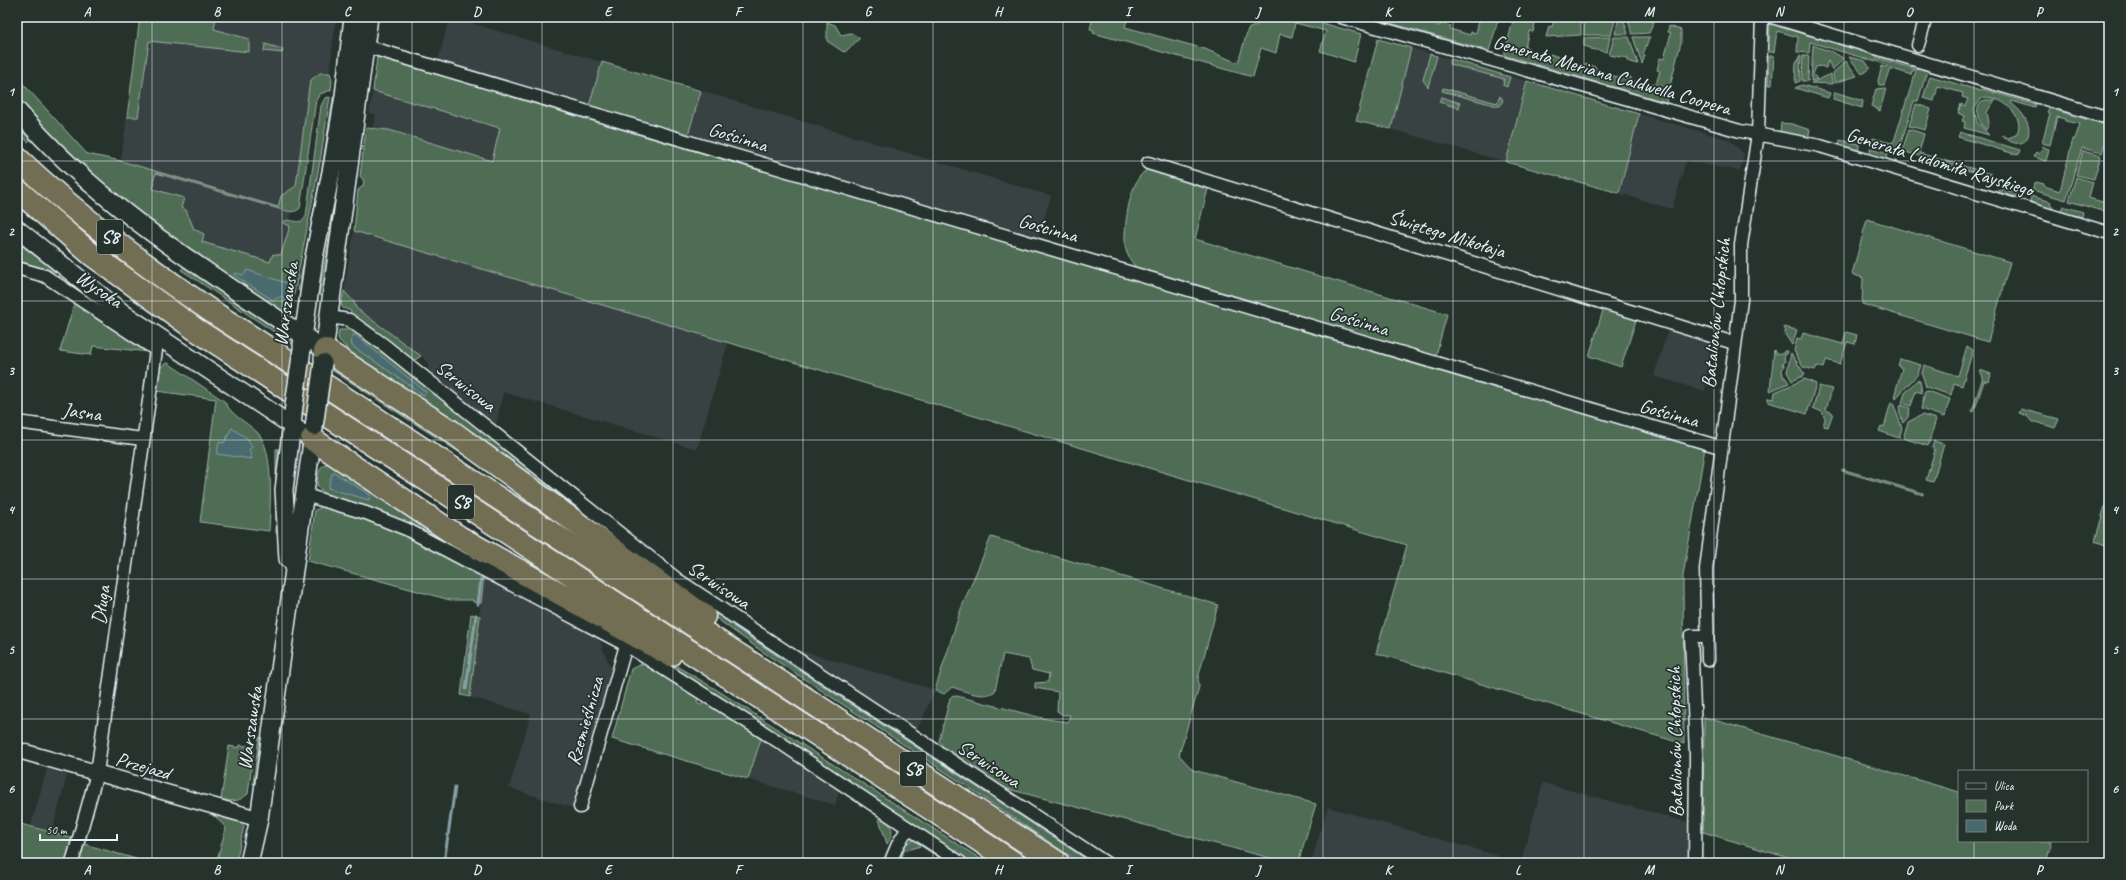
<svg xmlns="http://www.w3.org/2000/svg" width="2126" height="880" font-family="Caveat,sans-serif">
	<rect width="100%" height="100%" fill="#26332d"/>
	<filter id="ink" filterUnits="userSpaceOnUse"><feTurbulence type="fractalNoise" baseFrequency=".025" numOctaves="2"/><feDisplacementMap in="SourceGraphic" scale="8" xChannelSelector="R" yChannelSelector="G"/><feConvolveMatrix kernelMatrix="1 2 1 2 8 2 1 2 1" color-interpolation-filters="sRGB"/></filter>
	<g filter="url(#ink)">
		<g fill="#394342">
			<polygon points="140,17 336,17 328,84 311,83 290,223 303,227 293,281 225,276 115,160 121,161"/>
			<polygon points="450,17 602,62 589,106 438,60"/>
			<polygon points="1411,48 1527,81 1506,162 1391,129"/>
			<polygon points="373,91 500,127 492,161 389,130 372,128 376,115 369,113"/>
			<polygon points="701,91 1051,196 1037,240 688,135"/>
			<polygon points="1639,114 1730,140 1744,154 1740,171 1686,161 1672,209 1619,193"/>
			<polygon points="354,231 728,342 697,449 503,392 496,425 428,370 429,363 421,356 356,308 351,298 344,291"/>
			<polygon points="1669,327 1704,337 1710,347 1705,391 1654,376"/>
			<polygon points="484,575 599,639 612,672 573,808 509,788 531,714 470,697"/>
			<polygon points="785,646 935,690 916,732"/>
			<polygon points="761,739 839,790 835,805 748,779"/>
			<polygon points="47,769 67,775 52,832 31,826"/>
			<polygon points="1543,783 1687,822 1687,863 1521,862"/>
			<polygon points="1328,807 1498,856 1497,863 1311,863"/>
		</g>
		<g fill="#506d55" stroke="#9cafa6">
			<polygon points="140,17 216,17 214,29 249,39 249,52 149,41 138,117 127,117"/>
			<polygon points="1093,17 1128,17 1125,27 1205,49 1238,63 1248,29 1273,17 1301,17 1361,34 1354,62 1320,51 1326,31 1295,23 1292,37 1280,34 1276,53 1261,48 1253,77 1093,33 1094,30 1090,29"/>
			<polygon points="1369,17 1415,17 1414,19 1440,26 1441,23 1451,26 1450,29 1470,35 1471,32 1476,33 1480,17 1499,17 1489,51"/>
			<polygon points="1514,17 1533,17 1532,22 1535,24 1533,32 1529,31 1525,47 1529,48 1528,52 1549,58 1550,54 1559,57 1558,60 1584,68 1585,64 1596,67 1595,71 1621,78 1622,75 1631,77 1631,81 1648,86 1649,83 1656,84 1660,71 1657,70 1660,58 1664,59 1671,33 1668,32 1669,26 1681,30 1681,42 1666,102 1504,55"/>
			<polygon points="1555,17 1581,17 1581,35 1546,37 1549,26 1552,27"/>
			<polygon points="1585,17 1616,17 1611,35 1584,35"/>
			<polygon points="1619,17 1623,17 1628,34 1615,34"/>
			<polygon points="1627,17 1653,17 1652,21 1654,22 1649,33 1632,34"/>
			<polygon points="827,22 835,25 841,35 851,33 860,38 845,52 842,51 827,41"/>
			<polygon points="1770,22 2109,122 2109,125 1927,71 1918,101 1914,101 1901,143 1899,143 1898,148 1899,150 1872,141 1873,138 1891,143 1894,141 1917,67 1878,55 1876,62 1810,42 1809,53 1797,52 1798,37 1777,31 1774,52 1769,52"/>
			<polygon points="1610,37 1607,52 1591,49 1591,48 1584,46 1584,38"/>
			<polygon points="1614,37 1629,37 1638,64 1627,61 1628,58 1609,55"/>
			<polygon points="1633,37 1650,37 1643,54 1645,55 1642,64"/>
			<polygon points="1378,39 1411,48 1391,129 1356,121"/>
			<polygon points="265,44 283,49 282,53 264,51"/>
			<path d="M 1813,45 C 1821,49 1832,50 1844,59 L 1832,70 L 1828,60 L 1826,68 L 1821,66 L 1816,67 L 1813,74 L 1817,79 L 1811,81 Z"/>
			<polygon points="1430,54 1437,56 1428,87 1423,80"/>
			<polygon points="1769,56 1774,56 1772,85 1768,85"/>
			<polygon points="1799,56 1801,56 1800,81 1795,83 1796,62 1798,62"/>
			<polygon points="1803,56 1809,56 1808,81 1802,81"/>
			<polygon points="377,57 1705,448 1683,576 1684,744 1376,653 1407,545 354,231 358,190 363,186 364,181 360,176 366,128 389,130 492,161 500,128 373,91"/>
			<polygon points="1849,57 1865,61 1870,68 1862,74"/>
			<polygon points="1879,58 1915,69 1914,71 1912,71 1911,75 1890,68 1884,85 1879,85 1878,81 1882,66 1886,67 1887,65 1878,62"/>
			<polygon points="1451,59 1510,77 1507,87 1503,85 1504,79 1449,64"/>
			<polygon points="1846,61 1857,76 1834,83 1833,73"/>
			<polygon points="602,62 701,91 688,135 589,106"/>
			<path d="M 320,73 L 330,73 L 332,80 L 331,90 L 320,94 L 316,100 L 300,208 C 295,214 287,211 279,209 L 156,173 L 153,181 L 155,182 L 153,189 L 184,198 L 181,208 L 186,210 L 194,229 L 204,234 L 202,242 L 270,262 L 273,254 L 281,255 L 290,226 L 283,223 L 284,221 C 293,218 300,227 306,216 L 321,106 L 325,98 L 330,97 L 320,162 L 291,310 L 285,311 L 285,313 L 217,272 L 100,185 L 45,132 L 17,99 L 17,77 L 87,154 L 121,161 L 278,207 L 281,196 L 296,186 L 309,87 L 311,80 Z"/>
			<polygon points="1831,74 1832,84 1811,83"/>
			<path d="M 1930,76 L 1981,91 L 1982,89 L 2036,105 L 2035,108 L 2012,101 L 2011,103 C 2045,129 2024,158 2002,135 L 2008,138 L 2016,135 C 2028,117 1999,93 1982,98 L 1974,109 L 1977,122 L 1989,135 L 1964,128 L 1965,122 L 1962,121 L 1964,116 L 1958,113 L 1961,104 L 1965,106 L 1968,99 L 1962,97 L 1963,93 L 1938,86 L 1934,101 L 1923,98 Z"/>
			<polygon points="1527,81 1639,114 1619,193 1506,162"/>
			<polygon points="1802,85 1830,93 1828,98 1795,88"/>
			<polygon points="1443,88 1497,103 1500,96 1503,100 1500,106 1497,106 1442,91"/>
			<polygon points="1885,88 1886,88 1880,111 1871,106 1876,89"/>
			<polygon points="1835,92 1863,101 1862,108 1833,99"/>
			<polygon points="333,97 335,98 302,293 298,290 322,168"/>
			<polygon points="1441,97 1460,103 1459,108 1439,102"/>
			<path d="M 1985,100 L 1995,100 L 1987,112 L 1989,123 L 1986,130 C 1978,122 1972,107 1985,100 Z"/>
			<polygon points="1916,104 1931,109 1925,130 1909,126"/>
			<polygon points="2049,108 2109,126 2109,134 2107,134 2102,153 2082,148 2066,200 2032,190 2036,182 2044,184 2044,186 2060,191 2073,139 2075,139 2080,124 2065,121 2065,119 2057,117 2050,145 2042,143 2050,113 2047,112"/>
			<polygon points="17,121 32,138 28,142 17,131"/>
			<polygon points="1781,123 1792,124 1810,130 1808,138 1780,133"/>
			<polygon points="1909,129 1924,134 1919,153 1991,174 1990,177 1902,151"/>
			<polygon points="1960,132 2020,150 2018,155 1958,137"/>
			<polygon points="1840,140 1859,144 1859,149 1856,151 1839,146"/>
			<polygon points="2041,146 2049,149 2046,161 2033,157 2036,152 2039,154 2043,148"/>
			<polygon points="1870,148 1888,153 1886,159 1870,156"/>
			<polygon points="2083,151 2101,156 2094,179 2076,175"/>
			<path d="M 1147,170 L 1208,189 L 1195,239 L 1447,314 L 1435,359 L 1139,271 C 1132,263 1125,254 1125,243 C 1124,225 1130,178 1147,170 Z"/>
			<polygon points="2076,177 2093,182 2089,198 2109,204 2109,213 2069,201"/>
			<polygon points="2003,188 2019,193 2012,198 1998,194 1999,190 2002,191"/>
			<polygon points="2031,196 2051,202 2050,205 2053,206 2052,211 2030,203"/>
			<polygon points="336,198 325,296 319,295"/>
			<polygon points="2063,206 2083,212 2082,217 2060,212"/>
			<polygon points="1867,219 2010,262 1988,342 1862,304 1863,278 1852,274"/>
			<polygon points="17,242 56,272 19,261 17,263"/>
			<polygon points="185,265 283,329 281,333 290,339 292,344 186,273 181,270"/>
			<polygon points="344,291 354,302 356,308 421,356 415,360 408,358 369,325 350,315 351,311 343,308 341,305"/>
			<polygon points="75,301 90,311 92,316 149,352 93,346 91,355 60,351"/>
			<polygon points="1604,307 1637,317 1621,367 1589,356"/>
			<path d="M 348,326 L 646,560 L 1089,855 L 1084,863 L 1080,863 L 971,789 L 760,650 L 346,351 L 346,347 C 340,342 336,339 339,330 L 347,330 Z"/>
			<polygon points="1784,327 1797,330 1792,345 1784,333 1786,332"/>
			<polygon points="1846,332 1857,335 1855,344 1847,342 1840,364 1826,360 1824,368 1817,366 1815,370 1803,367 1794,351 1797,338 1801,339 1803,333 1843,344"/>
			<polygon points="1967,346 1973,350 1962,386 1954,383 1951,395 1926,387 1922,374 1924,365 1958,376"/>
			<polygon points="1774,350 1775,353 1783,354 1784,351 1787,351 1786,355 1784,355 1785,362 1782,365 1784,365 1782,371 1784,378 1785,377 1789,383 1770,391"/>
			<polygon points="1791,353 1805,375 1792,381 1787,372"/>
			<polygon points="1900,359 1921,365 1918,374 1896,398 1894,397 1902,368 1898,366"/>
			<path d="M 168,363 L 224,401 C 232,416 245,421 257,432 C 275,449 270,508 269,531 L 200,522 L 216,399 L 156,391 C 157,380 156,366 168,363 Z"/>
			<polygon points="334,368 343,370 547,509 333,371"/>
			<polygon points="1980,370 1991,374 1989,382 1984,381 1974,412 1972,411 1983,377"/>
			<polygon points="1805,379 1816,384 1807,414 1768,402 1768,398 1774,399 1775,392"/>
			<polygon points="1917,380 1920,381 1922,393 1916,391 1911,406 1902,403 1905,393"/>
			<polygon points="1819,386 1832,389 1826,410 1833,413 1828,427 1823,426 1825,419 1822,412 1813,408"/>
			<polygon points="1927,391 1950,399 1944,417 1921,409 1925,392"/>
			<polygon points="1891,402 1893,403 1902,428 1899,438 1879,431 1881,426 1884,427"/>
			<polygon points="1901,405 1910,408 1908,417 1903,423 1899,411"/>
			<polygon points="340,407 870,751 867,756 338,411"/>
			<polygon points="2021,409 2059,419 2055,428 2036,422 2032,422 2027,416 2019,413"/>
			<polygon points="1922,415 1936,419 1928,446 1903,438 1908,422"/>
			<polygon points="1934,441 1944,444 1933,482 1926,480 1935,450 1932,448"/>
			<polygon points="276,449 279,449 277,478 279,534 276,533"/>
			<path d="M 325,464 L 331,464 L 714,688 L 987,863 L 972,863 L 840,776 L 599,625 L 407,523 L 388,515 L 322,496 L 323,491 L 318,488 C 316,480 318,468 325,464 Z"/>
			<polygon points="1842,469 1923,493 1923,495 1842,471"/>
			<path d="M 2108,495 C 2111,503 2105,515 2105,524 C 2105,532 2110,537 2108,546 L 2095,541 Z"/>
			<polygon points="321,504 381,522 484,575 481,603 473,602 473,600 450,600 308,561 315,510 320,508"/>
			<path d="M 991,537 L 1218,605 L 1198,678 L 1199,687 L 1179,755 L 1193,770 L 1316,804 L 1298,863 L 1289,863 L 1004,788 L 945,750 L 939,741 L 950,698 L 953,695 L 1046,719 L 1068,722 L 1070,715 L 1063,715 L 1057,711 L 1058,692 L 1035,688 L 1035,683 L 1048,682 L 1049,674 L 1032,670 L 1029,659 L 1003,654 L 995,691 C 984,700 965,691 952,687 L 944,694 L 935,690 L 961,609 Z"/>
			<polygon points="471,614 480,616 470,697 461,695"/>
			<polygon points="643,663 698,697 697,703 701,705 706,702 761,739 748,779 612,739 631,669"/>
			<polygon points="1704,717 1959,792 1959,841 2052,841 2046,863 1805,863 1703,832"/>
			<polygon points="259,737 263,744 254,784 253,784"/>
			<path d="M 240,745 L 254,747 L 248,794 C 238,802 233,802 221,799 L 229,746 L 239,748 Z"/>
			<polygon points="214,814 237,821 244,826 236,863 216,863 226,828 216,817 213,816"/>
			<path d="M 881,814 L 888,818 L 887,822 C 895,829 892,836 887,844 L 879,819 Z"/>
			<polygon points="17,823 73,838 66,863 17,863"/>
			<polygon points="991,830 1041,863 1031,863 988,835"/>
			<path d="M 914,840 L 920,841 L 955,863 L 948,863 L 921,846 L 904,851 L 900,863 L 895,863 C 900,852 902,843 914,840 Z"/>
			<polygon points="84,844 143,861 143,863 78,863"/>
		</g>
		<g fill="#486a6e" stroke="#88a0a5">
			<polygon points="247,270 289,284 286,302 282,296 273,300 234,275 234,273 244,275"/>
			<polygon points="354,334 426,392 424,395 352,346 351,340"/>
			<polygon points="232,428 248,439 252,447 249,450 252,459 217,454 219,442 224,443"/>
			<polygon points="335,473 370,495 369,500 328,488 332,474"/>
		</g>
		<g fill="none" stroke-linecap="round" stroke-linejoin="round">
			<g stroke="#88a0a5" stroke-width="3">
				<polyline points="478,604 481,579"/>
				<polyline points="734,626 1094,863"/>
				<polyline points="466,689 476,615"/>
				<polyline points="444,863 455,787"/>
			</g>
			<defs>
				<g id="minor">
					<polyline points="1341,17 1740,131 1820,146 2109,233"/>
					<polyline points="1772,17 2109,118"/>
					<polyline points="1918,45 1926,17"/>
					<polyline points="365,46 1720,447"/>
					<polyline points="1148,163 1734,343"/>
					<polyline points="17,268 45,276 156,350 97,773 72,863"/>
					<polyline points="329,317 349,320 384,345 678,580 1106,863"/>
					<polyline points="17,422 142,439"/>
					<polyline points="305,495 366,513 406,529 626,645 779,742 961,863"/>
					<polyline points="1708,660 1706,569 1741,300 1741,245 1758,134 1762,17"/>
					<polyline points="580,807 626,645"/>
					<polyline points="890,863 898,844 908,828"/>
					<polyline points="1695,863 1696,755 1691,636 1707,636"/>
				</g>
				<polyline id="tertiary" points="17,750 259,819"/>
				<g id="secondary">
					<path d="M 17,110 C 103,211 216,277 325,350"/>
					<polyline points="17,229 123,313 312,439"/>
					<polyline points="302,345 314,258 333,162 344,96 353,17"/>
					<polyline points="323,359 369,17"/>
					<polyline points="288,559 284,490 293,416"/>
					<polyline points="249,863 259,819 314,428"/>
				</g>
				<g id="motorway">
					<path d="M 17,158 C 76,214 141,263 208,309 L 1058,863"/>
					<polyline points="17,190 91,254 195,329 1014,863"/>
					<polyline points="325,350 451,431 704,616"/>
					<polyline points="312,439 459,537 670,655"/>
				</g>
			</defs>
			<use href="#minor" stroke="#e8f1f8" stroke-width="15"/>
			<use href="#tertiary" stroke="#e8f1f8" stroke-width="18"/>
			<use href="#secondary" stroke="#e8f1f8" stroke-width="20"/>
			<use href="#motorway" stroke="#e8f1f8" stroke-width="25"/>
			<use href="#minor" stroke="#26332d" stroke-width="12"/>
			<use href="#tertiary" stroke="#26332d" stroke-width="15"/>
			<use href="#secondary" stroke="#26332d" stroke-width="17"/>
			<use href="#motorway" stroke="#726e52" stroke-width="22"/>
			<defs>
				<g id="secondary-bridge">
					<polyline points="293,413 302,349"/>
					<polyline points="314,427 323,363"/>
				</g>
			</defs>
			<use href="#secondary-bridge" stroke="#e8f1f8" stroke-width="20" stroke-linecap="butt"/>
			<use href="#secondary-bridge" stroke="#26332d" stroke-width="17"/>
		</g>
	</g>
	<path fill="none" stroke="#e8f1f8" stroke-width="1" stroke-opacity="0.55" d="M 152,17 L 152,863M 282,17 L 282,863M 412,17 L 412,863M 542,17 L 542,863M 673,17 L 673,863M 803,17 L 803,863M 933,17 L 933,863M 1063,17 L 1063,863M 1193,17 L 1193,863M 1323,17 L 1323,863M 1453,17 L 1453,863M 1584,17 L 1584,863M 1714,17 L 1714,863M 1844,17 L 1844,863M 1974,17 L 1974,771M 17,161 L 2109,161M 17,301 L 2109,301M 17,440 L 2109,440M 17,579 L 2109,579M 17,719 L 2109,719M 1974,841 L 1974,863"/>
	<g text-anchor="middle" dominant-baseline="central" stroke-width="3.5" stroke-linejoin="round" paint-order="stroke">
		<g fill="#26332d" stroke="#aeb8bb" stroke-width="1">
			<rect x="97" y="220" width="26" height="34" rx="3"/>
			<rect x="448" y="485" width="26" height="34" rx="3"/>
			<rect x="900" y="752" width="26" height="34" rx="3"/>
		</g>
		<g font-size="19" font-weight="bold" fill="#e8f1f8">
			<text x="110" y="237">S8</text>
			<text x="461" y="502">S8</text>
			<text x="913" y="769">S8</text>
		</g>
		<g font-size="20" fill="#e8f1f8" stroke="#26332d">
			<text transform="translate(1612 75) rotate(16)">Generała Meriana Caldwella Coopera</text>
			<text transform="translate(738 137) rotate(17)">Gościnna</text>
			<text transform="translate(1940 162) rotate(17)">Generała Ludomiła Rayskiego</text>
			<text transform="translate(1048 228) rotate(16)">Gościnna</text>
			<text transform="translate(1447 234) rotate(17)">Świętego Mikołaja</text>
			<text transform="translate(99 289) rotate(34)">Wysoka</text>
			<text transform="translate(286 304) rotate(-82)">Warszawska</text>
			<text transform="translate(1716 313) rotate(-84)">Batalionów Chłopskich</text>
			<text transform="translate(1359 321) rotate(17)">Gościnna</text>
			<text transform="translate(466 386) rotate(38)">Serwisowa</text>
			<text transform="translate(82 412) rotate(8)">Jasna</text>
			<text transform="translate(1669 413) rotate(16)">Gościnna</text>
			<text transform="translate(719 585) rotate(34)">Serwisowa</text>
			<text transform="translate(101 605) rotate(-82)">Długa</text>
			<text transform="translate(585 721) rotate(-74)">Rzemieślnicza</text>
			<text transform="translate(250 728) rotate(-82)">Warszawska</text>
			<text transform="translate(1675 742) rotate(-91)">Batalionów Chłopskich</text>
			<text transform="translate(989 764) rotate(33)">Serwisowa</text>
			<text transform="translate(143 766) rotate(16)">Przejazd</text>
		</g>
	</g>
	<rect width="2126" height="880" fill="none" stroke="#26332d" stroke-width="44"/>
	<rect x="1958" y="770" width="130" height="72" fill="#26332d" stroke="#747f7e"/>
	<rect x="1966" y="783" width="20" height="6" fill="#26332d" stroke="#747f7e"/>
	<text x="1994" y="790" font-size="12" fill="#e8f1f8">Ulica</text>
	<rect x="1966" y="800" width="20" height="12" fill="#506d55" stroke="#747f7e"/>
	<text x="1994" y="810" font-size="12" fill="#e8f1f8">Park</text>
	<rect x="1966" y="820" width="20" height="12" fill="#486a6e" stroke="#747f7e"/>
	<text x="1994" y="830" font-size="12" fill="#e8f1f8">Woda</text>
	<path d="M40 834v6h77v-6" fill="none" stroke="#e8f1f8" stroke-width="2"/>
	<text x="46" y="834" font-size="12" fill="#e8f1f8" stroke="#26332d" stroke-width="3" paint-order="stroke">50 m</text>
	<rect x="22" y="22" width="2082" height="836" fill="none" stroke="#e8f1f8" stroke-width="1.5"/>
	<g font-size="13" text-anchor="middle" font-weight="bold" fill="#e8f1f8">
		<text x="87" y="16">A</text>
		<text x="217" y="16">B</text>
		<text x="347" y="16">C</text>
		<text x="477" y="16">D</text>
		<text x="608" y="16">E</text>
		<text x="738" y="16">F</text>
		<text x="868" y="16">G</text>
		<text x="998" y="16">H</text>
		<text x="1128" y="16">I</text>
		<text x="1258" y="16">J</text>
		<text x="1388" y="16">K</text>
		<text x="1518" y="16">L</text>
		<text x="1649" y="16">M</text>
		<text x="1779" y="16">N</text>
		<text x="1909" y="16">O</text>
		<text x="2039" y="16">P</text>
		<text x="11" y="96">1</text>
		<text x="2115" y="96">1</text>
		<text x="11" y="236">2</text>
		<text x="2115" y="236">2</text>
		<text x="11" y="375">3</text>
		<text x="2115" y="375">3</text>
		<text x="11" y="514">4</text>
		<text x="2115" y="514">4</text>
		<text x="11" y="654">5</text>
		<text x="2115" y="654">5</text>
		<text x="11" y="793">6</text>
		<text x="2115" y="793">6</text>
		<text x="87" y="874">A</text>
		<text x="217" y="874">B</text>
		<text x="347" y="874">C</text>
		<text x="477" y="874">D</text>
		<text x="608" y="874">E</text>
		<text x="738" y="874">F</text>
		<text x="868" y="874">G</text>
		<text x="998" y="874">H</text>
		<text x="1128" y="874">I</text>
		<text x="1258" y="874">J</text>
		<text x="1388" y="874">K</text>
		<text x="1518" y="874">L</text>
		<text x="1649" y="874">M</text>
		<text x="1779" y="874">N</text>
		<text x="1909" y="874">O</text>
		<text x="2039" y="874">P</text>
	</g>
</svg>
